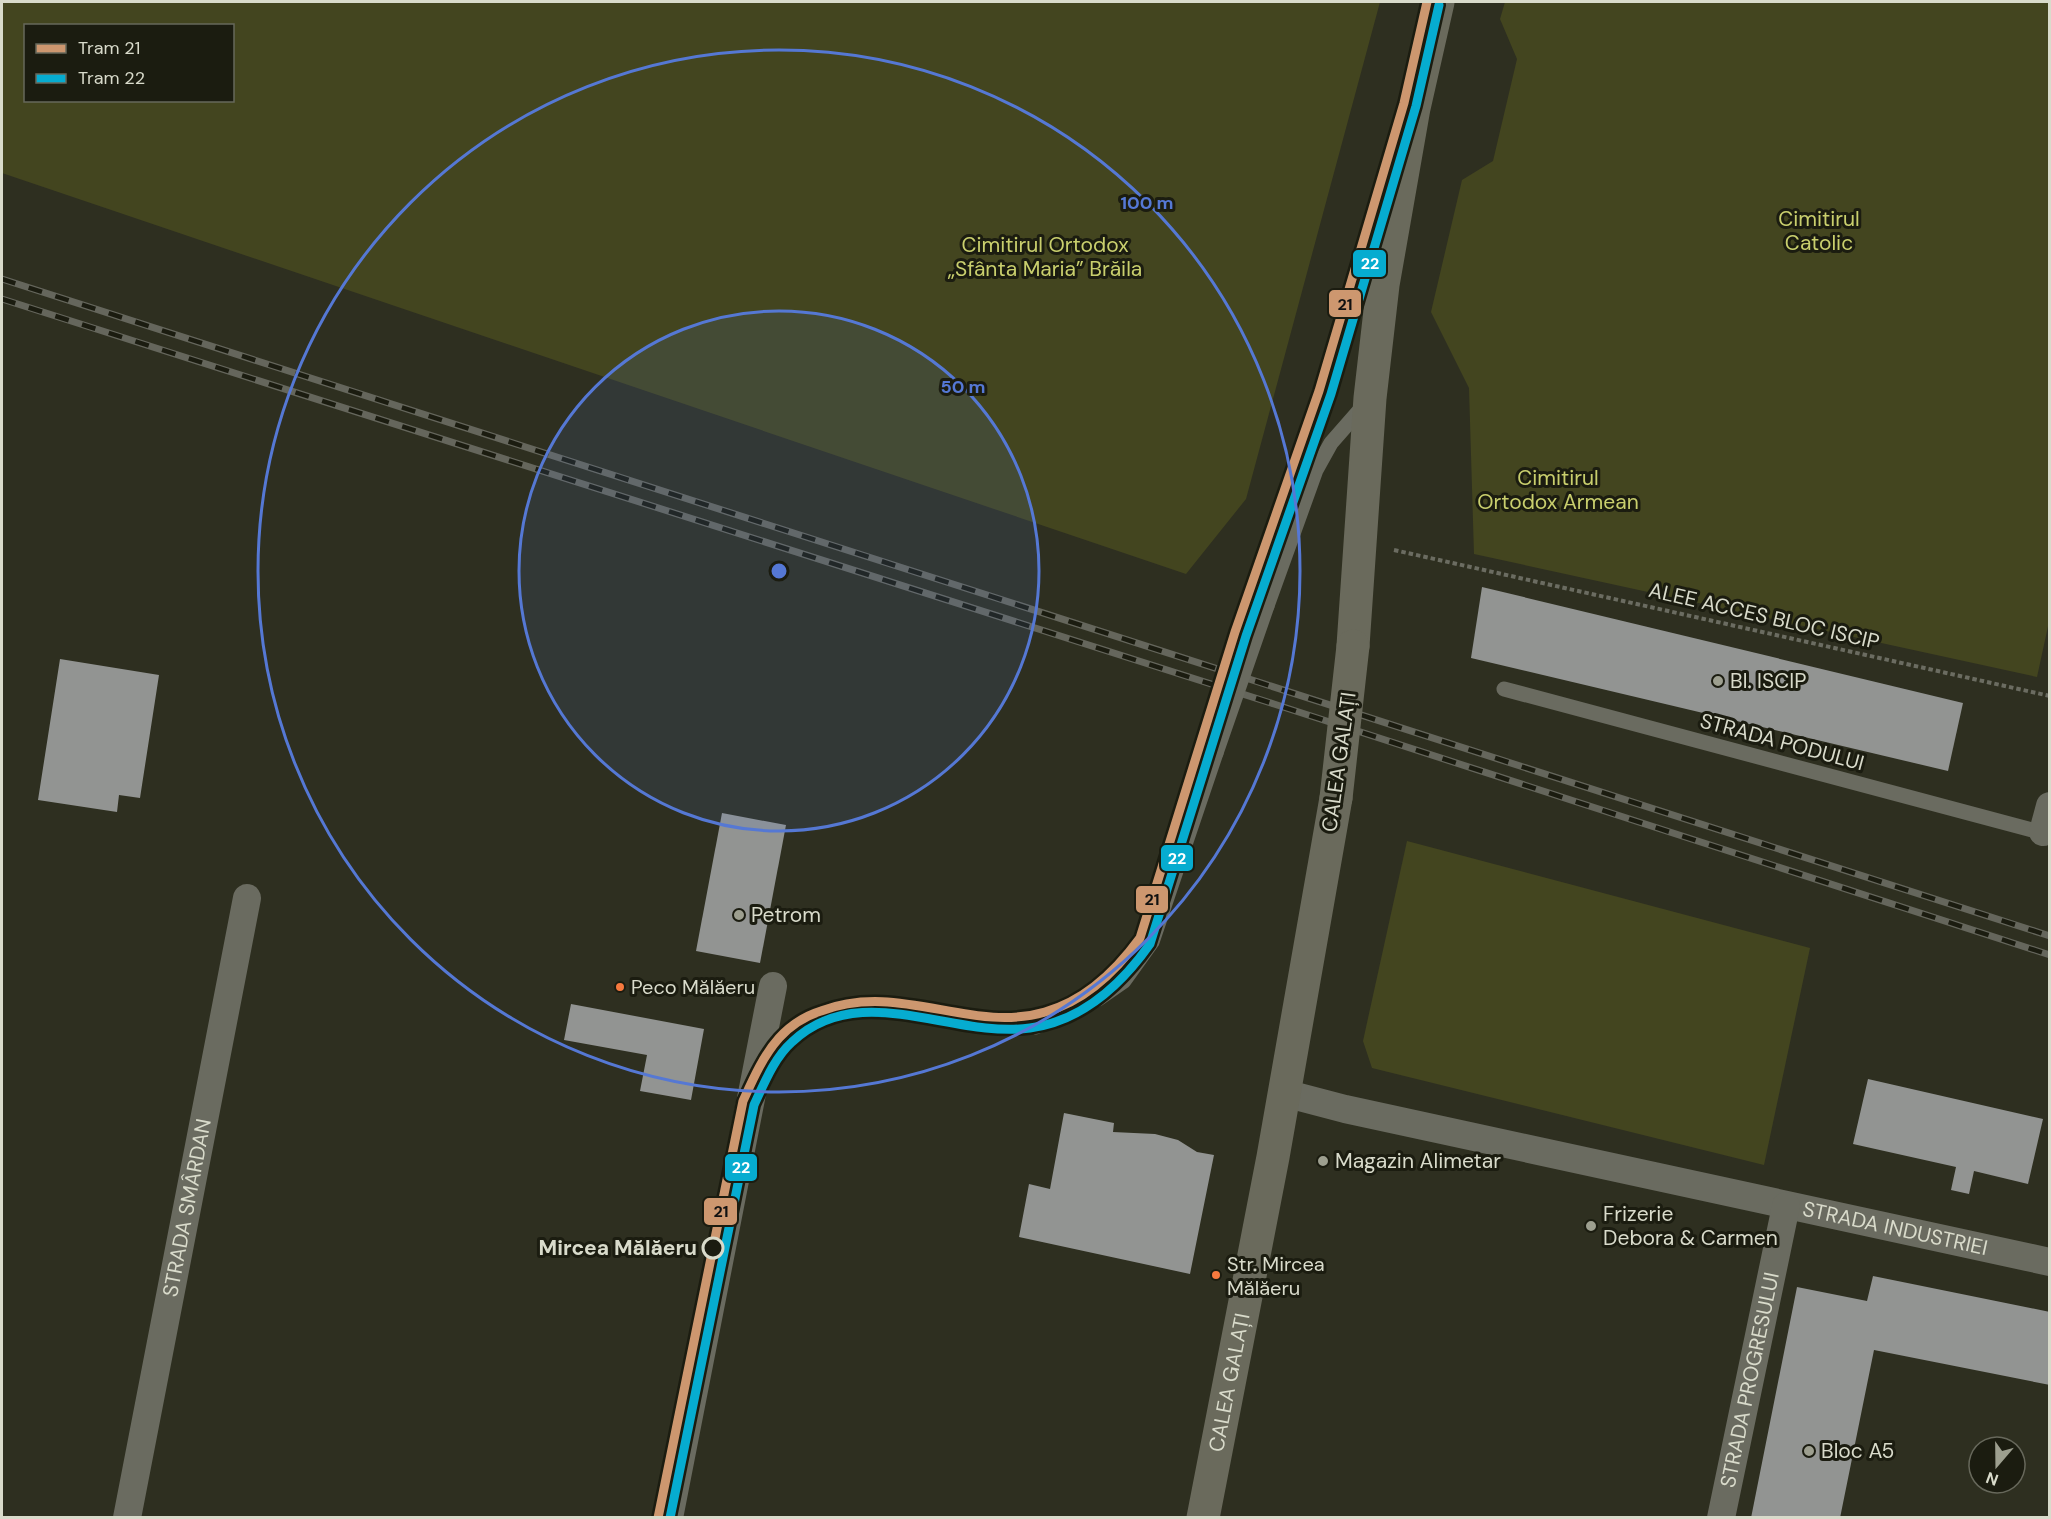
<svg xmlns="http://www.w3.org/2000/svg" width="2051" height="1519" font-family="'DM Sans',sans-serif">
	<rect width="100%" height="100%" fill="#2e2f20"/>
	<g fill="#43451f" fill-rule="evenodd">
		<path d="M 2,2 L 1380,2 L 1246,499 L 1186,574 L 2,173 ZM 26,26 L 232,26 L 232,100 L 26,100 Z"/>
		<polygon points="1505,2 2049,2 2050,617 2037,677 1474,554 1469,388 1431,312 1462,180 1493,161 1517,59 1500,19"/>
		<polygon points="1407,841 1810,948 1764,1165 1372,1068 1363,1041"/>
	</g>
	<g fill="#929492">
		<polygon points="1482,587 1963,703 1948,771 1471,658"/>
		<polygon points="60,659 159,675 140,798 119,795 117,812 38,800"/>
		<polygon points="722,813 786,825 760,963 696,951"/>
		<polygon points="571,1004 704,1029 691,1100 640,1091 647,1055 564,1040"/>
		<polygon points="1868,1079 2043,1119 2028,1184 1974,1171 1969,1194 1951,1190 1956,1167 1853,1144"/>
		<polygon points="1064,1113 1114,1123 1113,1132 1155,1134 1178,1140 1197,1152 1214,1155 1190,1274 1019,1237 1029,1184 1050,1189"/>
		<polygon points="1873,1276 2050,1312 2050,1385 1874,1350 1840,1518 1751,1518 1797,1287 1867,1301"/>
	</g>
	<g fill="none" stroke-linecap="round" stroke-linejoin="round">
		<polyline stroke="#6b6c61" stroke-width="4" stroke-dasharray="4.5 3" stroke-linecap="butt" points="1394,550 2050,696"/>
		<g stroke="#6a6b60" stroke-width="15">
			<polyline points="1267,606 1316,470 1331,443 1366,403"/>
			<polyline points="1504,689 2047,834"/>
			<polyline points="1036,1027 1098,999 1124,981 1152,942 1216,753"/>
		</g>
		<g stroke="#6a6b60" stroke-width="28">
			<polyline points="2043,832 2050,806"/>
			<path id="s1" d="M 1284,1093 L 1345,1109 L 2050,1262"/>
			<path id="s2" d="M 127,1518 L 247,898"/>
			<polyline points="669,1518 773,986"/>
			<path id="s3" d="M 1721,1518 L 1786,1206"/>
		</g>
		<g stroke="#6a6a5c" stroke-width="33">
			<polyline points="1353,646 1370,398 1383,285 1414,108 1438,2"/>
			<path id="s4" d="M 1203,1518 L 1273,1157 L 1336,798"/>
		</g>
		<defs>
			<g id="rail">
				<polyline points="2,279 2050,936"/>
				<polyline points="2,299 1274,704 2050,955"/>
			</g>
		</defs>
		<use href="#rail" stroke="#65665c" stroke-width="7"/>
		<use href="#rail" stroke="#1b1c10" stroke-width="4.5" stroke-dasharray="14" stroke-linecap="butt"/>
		<polyline stroke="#6a6b60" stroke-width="15" points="1216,753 1267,606"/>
		<polyline stroke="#6a6a5c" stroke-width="33" points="1336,798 1353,646"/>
		<defs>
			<path id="tram-1" d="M 658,1518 L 743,1101 C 753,1079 763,1056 779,1038 C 790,1026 805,1016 821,1011 C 900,981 971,1034 1045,1012 C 1085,1001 1116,971 1140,938 L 1235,632 L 1319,391 L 1404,103 L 1427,2"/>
			<path id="tram-2" d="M 670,1518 L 754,1105 C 764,1084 774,1058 792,1042 C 860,978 951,1039 1030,1028 C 1081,1021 1121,985 1150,944 L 1246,636 L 1331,394 L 1416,106 L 1439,5"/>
		</defs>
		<use href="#tram-1" stroke="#1b1c10" stroke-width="14"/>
		<use href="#tram-2" stroke="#1b1c10" stroke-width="14"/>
		<use href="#tram-1" stroke="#cd976f" stroke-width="9"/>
		<use href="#tram-2" stroke="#06acd0" stroke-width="9"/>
	</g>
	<circle cx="779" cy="571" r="260" fill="#5578d4" fill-opacity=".12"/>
	<g fill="none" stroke="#5578d4" stroke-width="3">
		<circle cx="779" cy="571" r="260"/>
		<circle cx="779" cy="571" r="521"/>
	</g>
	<g fill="#9d9f8f" stroke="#1b1c10" stroke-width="2">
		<circle cx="1718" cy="681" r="6"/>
		<circle cx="739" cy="915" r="6"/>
		<circle cx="1323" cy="1161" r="6"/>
		<circle cx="1591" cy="1226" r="6"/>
		<circle cx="1809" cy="1451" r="6"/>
	</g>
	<g fill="#f6793e" stroke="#1b1c10" stroke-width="2">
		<circle cx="620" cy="987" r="5"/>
		<circle cx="1216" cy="1275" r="5"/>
	</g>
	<circle fill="#1b1c10" stroke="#d9dbcb" stroke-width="3" cx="713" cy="1248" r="10"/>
	<g text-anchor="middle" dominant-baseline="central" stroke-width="6" stroke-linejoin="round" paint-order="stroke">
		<g font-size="20" fill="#d9dbcb" stroke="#1b1c10" text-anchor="start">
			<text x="631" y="987">Peco Mălăeru</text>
			<text x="1227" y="1264">Str. Mircea<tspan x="1227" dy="24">Mălăeru</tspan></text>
		</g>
		<g font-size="21" fill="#c9cf6d" stroke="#1b1c10">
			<text x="1819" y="219">Cimitirul<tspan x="1819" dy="24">Catolic</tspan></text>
			<text x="1045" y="245">Cimitirul Ortodox<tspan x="1045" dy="24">„Sfânta Maria” Brăila</tspan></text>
			<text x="1558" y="478">Cimitirul<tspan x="1558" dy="24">Ortodox Armean</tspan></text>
		</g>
		<g font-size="21" fill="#d9dbcb" stroke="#1b1c10">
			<text transform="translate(1764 616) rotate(13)">ALEE ACCES BLOC ISCIP</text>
			<text transform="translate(1782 742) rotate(15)">STRADA PODULUI</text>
			<text transform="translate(1339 762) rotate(-82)">CALEA GALAȚI</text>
			<text stroke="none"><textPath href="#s2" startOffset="316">STRADA SMÂRDAN</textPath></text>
			<text stroke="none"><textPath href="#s1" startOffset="626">STRADA INDUSTRIEI</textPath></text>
			<text stroke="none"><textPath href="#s3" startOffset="141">STRADA PROGRESULUI</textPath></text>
			<text stroke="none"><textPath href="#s4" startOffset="138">CALEA GALAȚI</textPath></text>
		</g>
		<g font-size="21" fill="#d9dbcb" stroke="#1b1c10" text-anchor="start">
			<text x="1730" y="681">Bl. ISCIP</text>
			<text x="751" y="915">Petrom</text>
			<text x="1335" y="1161">Magazin Alimetar</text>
			<text x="1603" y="1214">Frizerie<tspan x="1603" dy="24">Debora &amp; Carmen</tspan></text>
			<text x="1821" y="1451">Bloc A5</text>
		</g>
		<g font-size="21" font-weight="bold" fill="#d9dbcb" stroke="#1b1c10" text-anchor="end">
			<text x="697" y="1248">Mircea Mălăeru</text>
		</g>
	</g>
	<circle cx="779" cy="571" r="9" fill="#5578d4" stroke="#1b1c10" stroke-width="3"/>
	<g font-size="18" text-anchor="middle" font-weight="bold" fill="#5578d4" stroke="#1b1c10" stroke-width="6" stroke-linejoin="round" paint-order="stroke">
		<text x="1147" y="209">100 m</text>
		<text x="963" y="393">50 m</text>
	</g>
	<g stroke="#1b1c10" stroke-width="2">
		<rect x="1352" y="249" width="35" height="29" rx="6" fill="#06acd0"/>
		<rect x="1328" y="289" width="34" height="29" rx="6" fill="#cd976f"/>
		<rect x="1160" y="844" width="34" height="28" rx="6" fill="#06acd0"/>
		<rect x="1135" y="885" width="34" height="29" rx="6" fill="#cd976f"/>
		<rect x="724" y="1153" width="34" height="29" rx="6" fill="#06acd0"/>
		<rect x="703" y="1197" width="35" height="29" rx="6" fill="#cd976f"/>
	</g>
	<g font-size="16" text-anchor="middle" font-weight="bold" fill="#fff">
		<text x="1370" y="269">22</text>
		<text x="1177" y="864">22</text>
		<text x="741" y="1173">22</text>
	</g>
	<g font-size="16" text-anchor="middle" font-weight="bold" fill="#111">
		<text x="1345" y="310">21</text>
		<text x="1152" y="905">21</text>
		<text x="721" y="1217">21</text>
	</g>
	<rect width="2051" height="1519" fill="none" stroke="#d9dbcb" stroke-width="6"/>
	<rect x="24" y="24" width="210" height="78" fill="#1b1c10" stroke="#67685b" stroke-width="1.5"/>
	<rect x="36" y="44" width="30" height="9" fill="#cd976f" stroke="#67685b" stroke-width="1.5"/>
	<text x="78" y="54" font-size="18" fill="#d9dbcb">Tram 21</text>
	<rect x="36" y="74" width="30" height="9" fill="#06acd0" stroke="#67685b" stroke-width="1.5"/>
	<text x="78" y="84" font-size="18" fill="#d9dbcb">Tram 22</text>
	<g transform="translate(1997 1465) rotate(200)"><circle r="28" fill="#1b1c10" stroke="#67685b" stroke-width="1.5"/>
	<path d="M0-4.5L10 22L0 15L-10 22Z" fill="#9d9f8f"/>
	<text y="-9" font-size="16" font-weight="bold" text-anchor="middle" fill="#d9dbcb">N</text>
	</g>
</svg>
